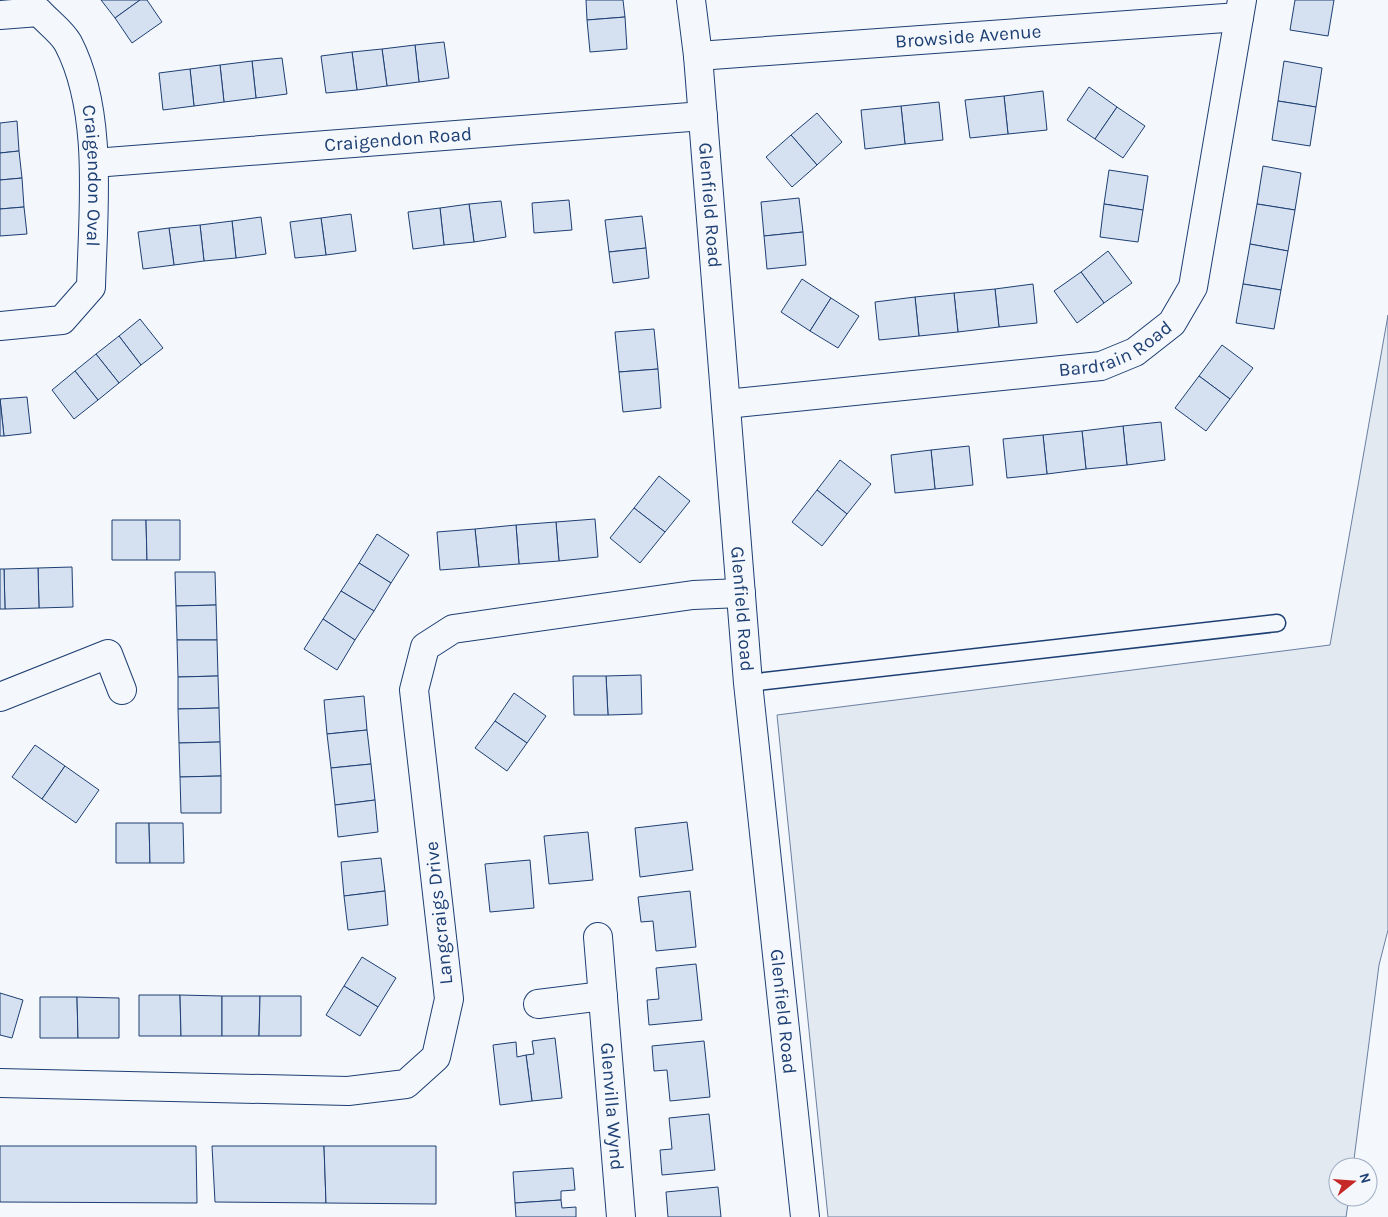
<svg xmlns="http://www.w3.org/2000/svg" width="1388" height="1217" font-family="Karla,sans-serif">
	<rect width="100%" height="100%" fill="#f4f7fb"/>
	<polygon fill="#e3e9f0" stroke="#687fa3" points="1388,315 1388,930 1379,965 1353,1167 1338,1167 1338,1197 1349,1197 1346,1217 828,1217 777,715 1330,645"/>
	<g fill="#d5e0f0" stroke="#1d3f73">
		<polygon points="101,0 140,0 115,18"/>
		<polygon points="140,0 147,0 162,22 132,43 115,18"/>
		<polygon points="586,0 623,0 625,17 587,20"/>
		<polygon points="1295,0 1334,0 1328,36 1290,30"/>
		<polygon points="625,17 627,49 590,52 587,20"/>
		<polygon points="444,42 449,78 419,82 415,45"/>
		<polygon points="415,45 419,82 387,86 382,49"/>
		<polygon points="382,49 387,86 357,90 352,52"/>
		<polygon points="352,52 357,90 326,93 321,56"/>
		<polygon points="282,58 287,94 256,98 252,61"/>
		<polygon points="252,61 256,98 224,102 220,65"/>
		<polygon points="1284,61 1322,68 1316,107 1278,101"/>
		<polygon points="220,65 224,102 194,106 190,69"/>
		<polygon points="190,69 194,106 163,110 159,73"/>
		<polygon points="1089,87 1117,107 1095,139 1067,120"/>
		<polygon points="1043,91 1047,130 1008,134 1004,96"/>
		<polygon points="1004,96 1008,134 970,138 965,100"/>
		<polygon points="1278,101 1316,107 1310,146 1272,140"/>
		<polygon points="939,102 943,140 905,144 901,106"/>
		<polygon points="901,106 905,144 865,149 861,110"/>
		<polygon points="1117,107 1145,126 1123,158 1095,139"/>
		<polygon points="817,113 842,142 817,165 791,135"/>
		<polygon points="17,121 19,151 0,153 0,123"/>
		<polygon points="791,135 817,165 792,187 766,157"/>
		<polygon points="19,151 22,178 0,180 0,153"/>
		<polygon points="1263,166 1301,173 1295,210 1257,204"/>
		<polygon points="1109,170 1148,176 1143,210 1104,204"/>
		<polygon points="22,178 24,207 0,209 0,180"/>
		<polygon points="799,198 803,232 764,236 761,202"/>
		<polygon points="569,200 572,230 534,233 532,203"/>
		<polygon points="501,201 506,237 474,242 469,204"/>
		<polygon points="469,204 474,242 444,245 440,208"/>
		<polygon points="1104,204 1143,210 1138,242 1100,237"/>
		<polygon points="1257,204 1295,210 1288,251 1250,244"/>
		<polygon points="24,207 27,234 0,236 0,209"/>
		<polygon points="440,208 444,245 413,249 408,212"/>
		<polygon points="351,214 356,251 326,255 321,218"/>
		<polygon points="642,216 646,248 609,252 605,220"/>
		<polygon points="261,217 266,254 236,258 232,221"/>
		<polygon points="321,218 326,255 295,258 290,222"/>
		<polygon points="232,221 236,258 204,261 200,225"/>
		<polygon points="200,225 204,261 174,265 169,228"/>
		<polygon points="169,228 174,265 143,269 138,232"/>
		<polygon points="803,232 806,265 767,269 764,236"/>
		<polygon points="1250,244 1288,251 1281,290 1243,284"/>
		<polygon points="646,248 649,278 613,283 609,252"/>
		<polygon points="1108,251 1132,283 1104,303 1081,272"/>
		<polygon points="1081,272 1104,303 1077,323 1054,291"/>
		<polygon points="802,279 831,298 810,331 781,312"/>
		<polygon points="1033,284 1037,323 999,327 995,289"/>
		<polygon points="1243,284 1281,290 1274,329 1236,323"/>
		<polygon points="995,289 999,327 958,332 954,293"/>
		<polygon points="954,293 958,332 919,336 915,297"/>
		<polygon points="915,297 919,336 879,340 875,302"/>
		<polygon points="831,298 859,316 838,348 810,331"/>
		<polygon points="140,319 163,348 141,365 119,336"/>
		<polygon points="654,329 658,369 619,372 615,332"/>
		<polygon points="119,336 141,365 119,383 96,354"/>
		<polygon points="1222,345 1253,368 1230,399 1199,376"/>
		<polygon points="96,354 119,383 98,400 75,371"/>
		<polygon points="658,369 661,408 623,412 619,372"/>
		<polygon points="75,371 98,400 74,419 52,390"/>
		<polygon points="1199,376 1230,399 1206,431 1175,408"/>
		<polygon points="27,397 31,433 4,436 0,399"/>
		<polygon points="0,399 4,436 0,436"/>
		<polygon points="1161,422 1165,460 1127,465 1123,426"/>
		<polygon points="1123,426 1127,465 1086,469 1082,431"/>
		<polygon points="1082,431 1086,469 1047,474 1043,435"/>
		<polygon points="1043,435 1047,474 1007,478 1003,439"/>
		<polygon points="969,446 973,485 935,489 931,450"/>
		<polygon points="931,450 935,489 895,493 891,455"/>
		<polygon points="840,460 871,484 847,514 817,490"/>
		<polygon points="659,476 690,501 665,532 634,508"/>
		<polygon points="817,490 847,514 822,546 792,522"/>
		<polygon points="634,508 665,532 640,563 610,538"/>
		<polygon points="595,519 598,557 559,561 556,522"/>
		<polygon points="112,520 146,520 147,560 112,560"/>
		<polygon points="146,520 180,520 180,560 147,560"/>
		<polygon points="556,522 559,561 519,564 516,525"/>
		<polygon points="516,525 519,564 479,567 475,529"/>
		<polygon points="475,529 479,567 440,570 437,532"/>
		<polygon points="377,534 409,555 391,583 359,563"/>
		<polygon points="359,563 391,583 374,611 341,591"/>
		<polygon points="72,567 73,607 39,608 38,568"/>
		<polygon points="38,568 39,608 5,609 4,569"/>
		<polygon points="0,569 4,569 5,609 0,609"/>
		<polygon points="175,572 215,572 216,605 176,606"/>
		<polygon points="341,591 374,611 355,640 323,619"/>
		<polygon points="216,605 217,640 177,640 176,606"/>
		<polygon points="323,619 355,640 337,670 304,649"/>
		<polygon points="177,640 217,640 218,676 178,677"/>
		<polygon points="641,675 642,714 608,715 606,676"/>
		<polygon points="218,676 219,708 178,709 178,677"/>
		<polygon points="573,676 606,676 608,715 574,715"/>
		<polygon points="514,693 546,716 527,743 495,721"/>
		<polygon points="364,696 367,730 327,734 324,700"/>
		<polygon points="219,708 220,742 179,743 178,709"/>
		<polygon points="495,721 527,743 507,771 475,748"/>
		<polygon points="367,730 371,764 331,768 327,734"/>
		<polygon points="220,742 221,776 180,777 179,743"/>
		<polygon points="35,745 65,766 42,799 12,777"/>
		<polygon points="371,764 375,800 335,805 331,768"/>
		<polygon points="65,766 99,790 76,823 42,799"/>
		<polygon points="221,776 221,813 181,813 180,777"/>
		<polygon points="375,800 378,832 338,837 335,805"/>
		<polygon points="687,822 693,870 640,877 635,828"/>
		<polygon points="116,823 149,823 150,863 116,863"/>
		<polygon points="149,823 183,823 184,863 150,863"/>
		<polygon points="588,832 593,880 549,884 544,836"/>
		<polygon points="381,858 385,891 344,896 341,862"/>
		<polygon points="530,860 534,908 490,912 485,864"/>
		<polygon points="385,891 388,925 348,930 344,896"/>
		<polygon points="690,891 696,947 656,951 653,921 641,922 638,897"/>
		<polygon points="362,957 396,978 378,1007 344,986"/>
		<polygon points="696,964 702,1020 649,1025 647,1000 659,999 656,968"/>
		<polygon points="344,986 378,1007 360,1036 326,1015"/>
		<polygon points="0,993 23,1000 12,1038 0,1035"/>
		<polygon points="139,995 180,995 181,1036 139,1036"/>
		<polygon points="180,995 222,996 222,1036 181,1036"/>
		<polygon points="222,996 260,996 259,1036 222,1036"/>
		<polygon points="260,996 301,996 301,1036 259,1036"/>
		<polygon points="40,997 77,997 78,1038 40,1038"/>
		<polygon points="77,997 119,998 119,1038 78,1038"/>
		<polygon points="555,1038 562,1098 532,1101 526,1055 534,1054 532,1041"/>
		<polygon points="704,1041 710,1097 670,1101 667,1070 654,1071 652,1046"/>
		<polygon points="516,1042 517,1057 526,1055 532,1101 500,1105 493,1045"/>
		<polygon points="709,1114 715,1170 662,1175 660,1150 672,1149 669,1118"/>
		<polygon points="0,1146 196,1146 197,1203 0,1202"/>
		<polygon points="212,1146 324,1146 326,1203 215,1202"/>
		<polygon points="324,1146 436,1146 436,1204 326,1203"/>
		<polygon points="573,1168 575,1190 561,1191 561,1200 515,1203 513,1172"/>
		<polygon points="718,1187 721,1217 668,1217 666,1192"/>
		<polygon points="561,1200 562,1208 576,1207 576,1217 516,1217 515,1203"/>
	</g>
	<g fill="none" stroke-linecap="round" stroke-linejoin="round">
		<defs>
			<polyline id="lane" points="748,683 1277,623"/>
			<g id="street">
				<path id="s1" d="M 691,0 L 698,56 L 748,683 L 805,1217"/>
				<path id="s2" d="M 0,15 L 39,12 C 48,22 62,32 68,43 C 104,112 93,211 91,287 L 62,320 L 0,326"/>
				<path id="s3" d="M 698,56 L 1239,17"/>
				<path id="s4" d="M 94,163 L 703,116"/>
				<path id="s5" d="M 726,404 L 1101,366 L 1135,352 L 1172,323 L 1193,287 L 1242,0"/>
				<polyline points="0,697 108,654 122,690"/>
				<path id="s6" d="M 598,937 L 621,1217"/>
				<polyline points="538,1004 603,996"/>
				<polyline points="0,1083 348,1091 406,1084 436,1057 449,999 414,690 425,647 453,629 693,595 741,593"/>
			</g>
		</defs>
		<use href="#lane" stroke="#1d3f73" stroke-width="19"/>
		<use href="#street" stroke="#1d3f73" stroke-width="30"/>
		<use href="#lane" stroke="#f4f7fb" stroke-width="16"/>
		<use href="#street" stroke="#f4f7fb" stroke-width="28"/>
	</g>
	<g text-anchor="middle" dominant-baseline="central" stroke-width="4" stroke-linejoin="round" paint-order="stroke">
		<g font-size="19" fill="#1d3f73" stroke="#f4f7fb">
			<text stroke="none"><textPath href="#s3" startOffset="271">Browside Avenue</textPath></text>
			<text stroke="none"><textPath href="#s4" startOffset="305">Craigendon Road</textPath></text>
			<text stroke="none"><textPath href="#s2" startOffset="218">Craigendon Oval</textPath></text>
			<text stroke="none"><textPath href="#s1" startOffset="206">Glenfield Road</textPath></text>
			<text stroke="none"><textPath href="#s5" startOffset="396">Bardrain Road</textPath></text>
			<text stroke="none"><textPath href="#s1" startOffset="611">Glenfield Road</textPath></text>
			<text transform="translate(439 913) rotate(-96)">Langcraigs Drive</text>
			<text stroke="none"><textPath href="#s1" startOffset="1016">Glenfield Road</textPath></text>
			<text stroke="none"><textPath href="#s6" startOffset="170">Glenvilla Wynd</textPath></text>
		</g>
	</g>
	<g transform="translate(1353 1182) rotate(73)"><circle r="24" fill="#f4f7fb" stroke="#9eadc5"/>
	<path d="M0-4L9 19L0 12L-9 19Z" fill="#c62828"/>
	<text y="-8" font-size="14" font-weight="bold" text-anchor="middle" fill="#1d3f73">N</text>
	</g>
</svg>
